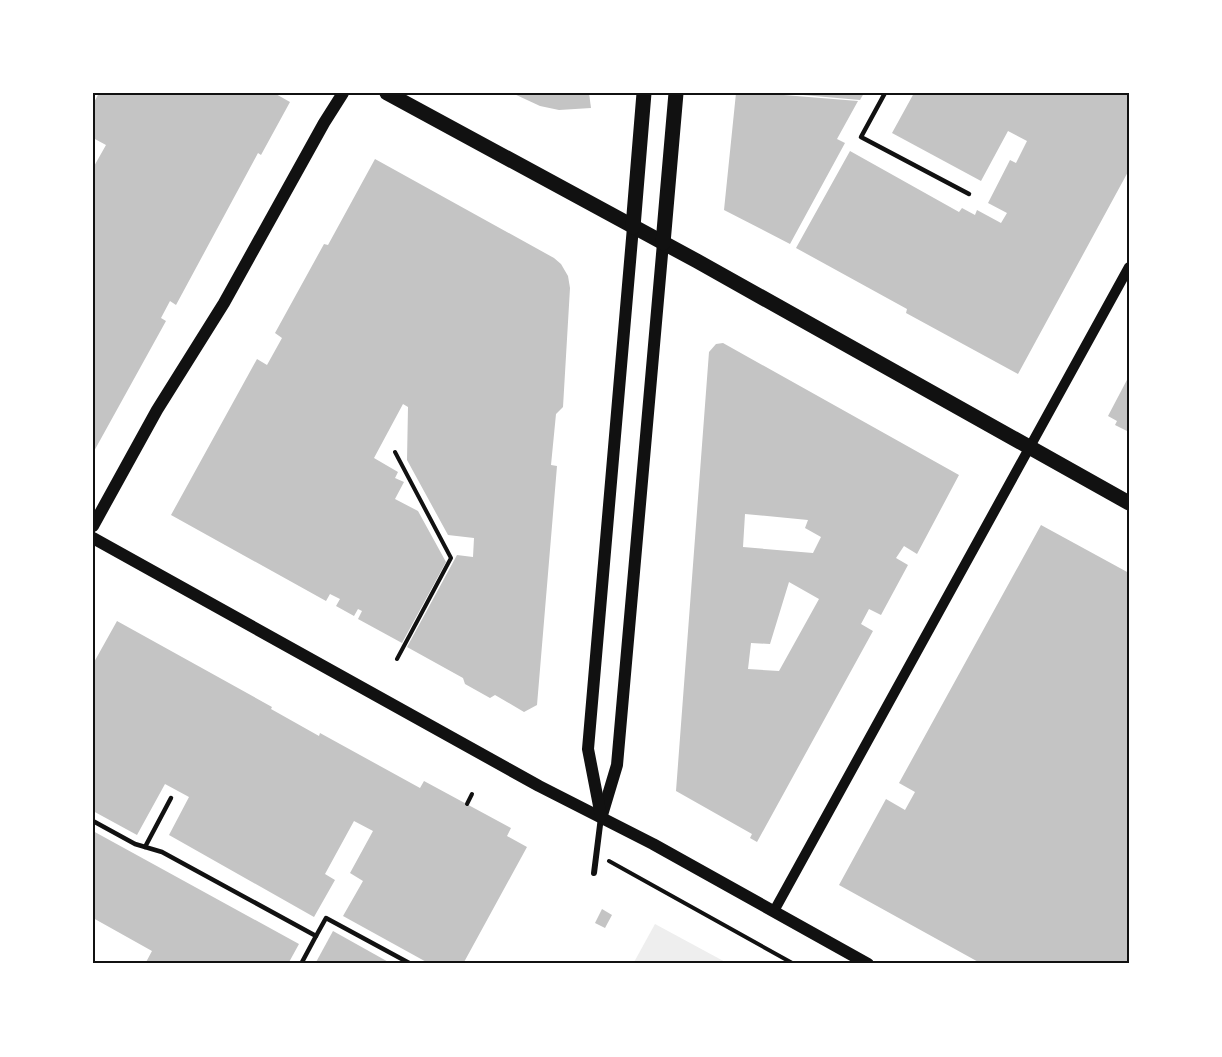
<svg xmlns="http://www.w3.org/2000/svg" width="1222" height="1057" font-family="'Alegreya Sans',sans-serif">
	<rect width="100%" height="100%" fill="#fff"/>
	<polygon fill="#eee" points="655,924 729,964 633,964"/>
	<g fill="#c4c4c4" fill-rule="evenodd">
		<polygon points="99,93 274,93 290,102 261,155 258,153 176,305 170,301 161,318 166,321 93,453 93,168 106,145 93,138 93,104"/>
		<polygon points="512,93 589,93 591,108 559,110 540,106"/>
		<polygon points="736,93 760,93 858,101 837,139 845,143 790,244 724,210"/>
		<polygon points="803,93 864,93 860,100 803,95"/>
		<polygon points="914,93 1129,93 1129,170 1018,374 906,313 907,309 796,248 850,151 959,212 962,208 975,215 977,210 1001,223 1007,213 988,203 1010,160 1016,163 1027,141 1008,131 981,181 892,133"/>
		<polygon points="375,159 554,258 561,264 568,276 570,288 563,407 556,414 551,465 557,466 537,705 524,712 495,695 490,698 465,684 463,678 407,647 457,555 473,557 474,538 448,535 407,460 408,407 403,404 374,458 398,472 395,478 404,482 395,499 418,511 446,562 402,643 358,619 362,611 358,609 354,616 336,606 340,599 330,594 326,601 171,515 257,359 267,365 282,338 275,333 324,244 328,245"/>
		<path d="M 723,343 L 959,475 L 917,554 L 904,546 L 896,558 L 908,565 L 881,615 L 869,609 L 861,624 L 873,631 L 757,842 L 750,838 L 752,834 L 676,791 L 709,352 L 716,344 ZM 745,514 L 808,520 L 805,528 L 821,537 L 813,553 L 743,547 ZM 789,582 L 819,599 L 779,671 L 748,669 L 751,643 L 770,644 Z"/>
		<polygon points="1129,376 1129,432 1115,425 1117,421 1108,416"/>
		<polygon points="1041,525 1129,573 1129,957 1125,964 982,964 839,885 886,799 905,810 915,792 899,783"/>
		<polygon points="117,621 272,707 271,709 319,736 320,733 420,788 424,781 511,828 507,836 527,847 463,964 430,964 343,916 363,881 350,873 373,831 354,821 325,874 335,880 314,917 169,835 189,797 165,784 137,835 93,811 93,664"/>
		<polygon points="93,831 299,944 288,964 175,964 169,961 167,964 145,964 152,951 93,918"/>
		<polygon points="602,909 612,915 605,928 595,923"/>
		<polygon points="333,931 392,964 315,964"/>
	</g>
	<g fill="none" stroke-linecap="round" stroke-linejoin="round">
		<g stroke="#111" stroke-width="4">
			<polyline points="395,452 451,558 397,659"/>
			<polyline points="467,804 472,794"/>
			<polyline points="609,861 794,964"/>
		</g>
		<g stroke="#111" stroke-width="4.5">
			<polyline points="885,93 861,137 969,194"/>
			<polyline points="93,94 93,93"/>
			<polyline points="93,821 135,844 162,852 316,936 301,964"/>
			<polyline points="145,847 171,798"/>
			<polyline points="316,936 326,918 411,964"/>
		</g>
		<polyline stroke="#111" stroke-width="6" points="594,873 601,817"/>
		<polyline stroke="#111" stroke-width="10" points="774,911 1129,267"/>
		<g stroke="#111" stroke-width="12">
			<polyline points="93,526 157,410 224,303 324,123 343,93"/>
			<polyline points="93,538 539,786 653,844 868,964"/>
			<polyline points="602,815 617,765 663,243"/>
			<polyline points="601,816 588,749 633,227"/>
		</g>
		<g stroke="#111" stroke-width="15">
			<polyline points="387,93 697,261 1129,503"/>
			<polyline points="633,227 644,93"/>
			<polyline points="663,243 676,93"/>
		</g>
	</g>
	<rect width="1222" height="1057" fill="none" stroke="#ffffff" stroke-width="189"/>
	<rect x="94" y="94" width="1034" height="868" fill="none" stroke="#111" stroke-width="2"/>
</svg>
